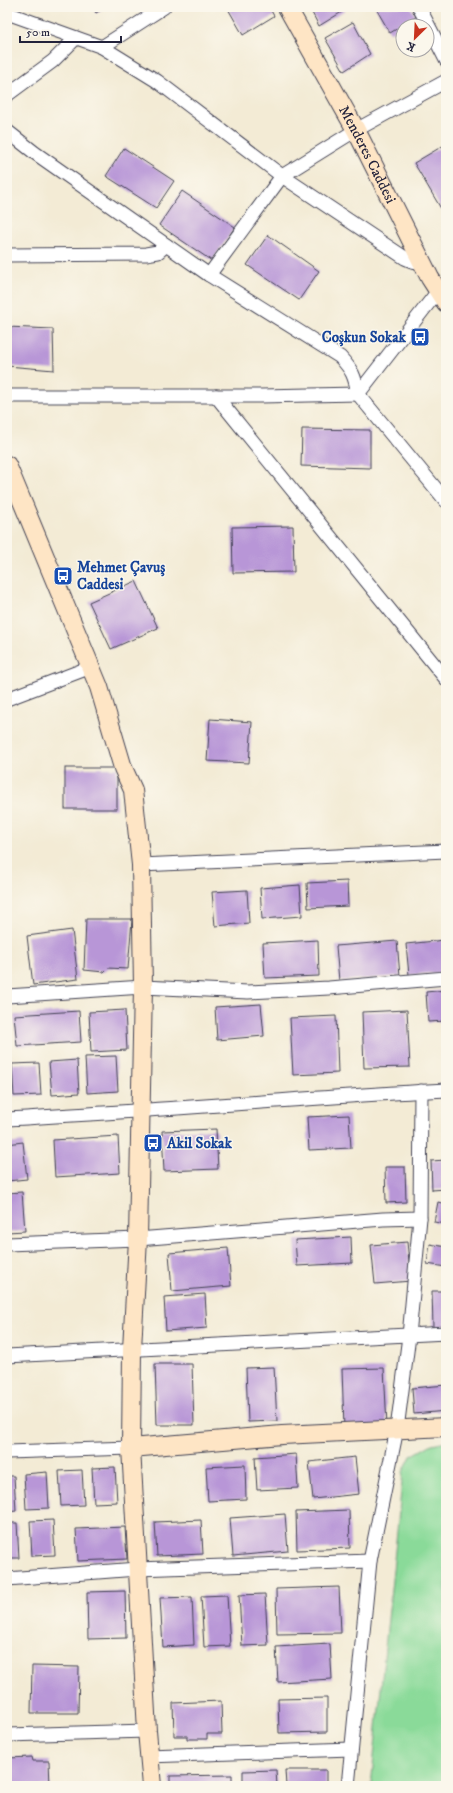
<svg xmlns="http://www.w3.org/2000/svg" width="453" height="1793" font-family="'IM FELL DW Pica',serif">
	<rect width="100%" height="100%" fill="#fbf7ec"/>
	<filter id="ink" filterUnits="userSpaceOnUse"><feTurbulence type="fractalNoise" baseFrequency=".025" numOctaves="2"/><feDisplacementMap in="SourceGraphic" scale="8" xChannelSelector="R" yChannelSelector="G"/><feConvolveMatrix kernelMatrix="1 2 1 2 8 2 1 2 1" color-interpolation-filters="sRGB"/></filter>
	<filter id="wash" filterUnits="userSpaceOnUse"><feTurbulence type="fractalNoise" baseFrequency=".012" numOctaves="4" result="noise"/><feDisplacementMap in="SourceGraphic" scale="16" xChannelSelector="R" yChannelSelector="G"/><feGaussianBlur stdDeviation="0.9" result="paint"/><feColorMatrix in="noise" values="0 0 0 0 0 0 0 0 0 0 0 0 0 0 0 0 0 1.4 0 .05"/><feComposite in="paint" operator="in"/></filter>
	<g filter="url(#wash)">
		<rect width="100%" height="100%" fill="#f3ebd5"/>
		<polygon fill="#8ada99" stroke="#567e6a" points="446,1441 446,1786 371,1786 403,1472 411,1456 432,1444"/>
		<g id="blocks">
			<g fill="#b896d7">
				<polygon points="82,7 106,7 96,13 94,10"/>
				<polygon points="227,7 269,7 274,16 243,35"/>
				<polygon points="309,7 343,7 345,10 319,26"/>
				<polygon points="375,7 411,7 416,17 390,33"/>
				<polygon points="353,22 370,54 344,71 325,38"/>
				<polygon points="446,144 446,217 414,163"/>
				<polygon points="124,148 174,181 156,208 106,176"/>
				<polygon points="182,191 235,227 212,261 159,225"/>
				<polygon points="268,235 319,271 299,300 247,265"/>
				<polygon points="7,327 53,329 54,370 7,366"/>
				<polygon points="302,429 370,430 370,468 301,466"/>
				<polygon points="293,526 294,572 233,573 232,527"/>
				<polygon points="136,581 158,628 111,649 89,602"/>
				<polygon points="210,719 252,722 249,763 207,761"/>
				<rect x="65" y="768" width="52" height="41"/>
				<polygon points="347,881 348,906 308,908 307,883"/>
				<polygon points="300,885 302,916 262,919 260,888"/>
				<polygon points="247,890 249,923 215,926 212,892"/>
				<polygon points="86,919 132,919 128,969 108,968 104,972 84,970"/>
				<polygon points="72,930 78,979 33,985 27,936"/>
				<polygon points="318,940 319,976 265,978 263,943"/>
				<polygon points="445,940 446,972 409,975 406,944"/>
				<polygon points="397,941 400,976 339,981 336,946"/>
				<polygon points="446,990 446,1021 428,1022 426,992"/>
				<polygon points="261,1004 264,1036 217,1040 215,1007"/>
				<polygon points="125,1010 127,1050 91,1052 89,1012"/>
				<polygon points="407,1010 410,1067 364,1068 362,1012"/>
				<polygon points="79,1011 81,1042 17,1046 14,1015"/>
				<polygon points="336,1016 338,1073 293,1075 290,1018"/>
				<polygon points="116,1056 118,1091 87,1093 85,1057"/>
				<polygon points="77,1060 79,1093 52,1095 49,1062"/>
				<polygon points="39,1063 41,1095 14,1096 12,1064"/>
				<polygon points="349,1115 351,1148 309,1150 307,1117"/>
				<polygon points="216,1129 218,1169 164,1171 162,1131"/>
				<polygon points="118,1136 120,1173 55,1177 53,1140"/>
				<polygon points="23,1142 27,1179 7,1181 7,1144"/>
				<polygon points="446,1160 446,1189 432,1190 431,1161"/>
				<polygon points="385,1167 405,1167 406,1202 386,1203"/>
				<polygon points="22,1192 25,1231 7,1232 7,1193"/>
				<polygon points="438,1202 446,1204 446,1224 434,1222"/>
				<polygon points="351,1237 352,1263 297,1266 295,1240"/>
				<polygon points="407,1242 411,1281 375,1284 371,1245"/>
				<polygon points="430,1244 446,1247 446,1267 427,1264"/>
				<polygon points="228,1248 231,1286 172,1291 169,1253"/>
				<polygon points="432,1291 446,1291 446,1326 433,1327"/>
				<polygon points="205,1294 207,1328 166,1331 164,1297"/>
				<polygon points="155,1364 192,1364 194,1425 157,1425"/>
				<polygon points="274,1367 277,1421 248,1422 246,1368"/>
				<polygon points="384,1368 387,1426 344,1428 342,1369"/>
				<polygon points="446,1385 446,1411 414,1414 412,1388"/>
				<polygon points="296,1454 298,1488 257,1490 255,1457"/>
				<polygon points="355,1457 359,1494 313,1499 309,1462"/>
				<polygon points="245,1465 246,1499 208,1501 206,1467"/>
				<polygon points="115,1467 117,1502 94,1503 92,1468"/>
				<polygon points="82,1470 84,1505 61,1506 59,1471"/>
				<polygon points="47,1472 49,1508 26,1509 24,1474"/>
				<polygon points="7,1476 14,1476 16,1511 7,1512"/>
				<polygon points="349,1510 350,1548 297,1550 296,1512"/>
				<polygon points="285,1514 288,1551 233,1556 230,1518"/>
				<polygon points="53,1520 55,1555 32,1556 30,1521"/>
				<polygon points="201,1520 203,1554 157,1556 155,1522"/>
				<polygon points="7,1523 17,1523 19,1558 7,1558"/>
				<polygon points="125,1527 127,1559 78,1561 76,1529"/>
				<polygon points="339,1587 341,1633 277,1634 276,1589"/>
				<polygon points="125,1591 126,1638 88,1639 87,1592"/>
				<polygon points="265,1594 268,1645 242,1646 239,1595"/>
				<polygon points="227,1595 230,1646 204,1647 201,1596"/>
				<polygon points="192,1597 194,1645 163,1647 160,1598"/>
				<polygon points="330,1644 332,1679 278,1682 276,1647"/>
				<polygon points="32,1666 79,1667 78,1713 31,1713"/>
				<polygon points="327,1698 327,1732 279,1733 278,1699"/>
				<polygon points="221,1701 222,1734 207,1734 207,1739 187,1739 187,1736 174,1736 173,1703"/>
				<polygon points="32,1757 33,1761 49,1761 50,1786 7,1786 7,1758"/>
				<polygon points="276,1770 277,1786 243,1786 243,1771"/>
				<polygon points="285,1770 326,1770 326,1786 286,1786"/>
				<polygon points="232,1775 232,1786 170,1786 170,1776"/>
			</g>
		</g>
	</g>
	<g filter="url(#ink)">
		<use href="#blocks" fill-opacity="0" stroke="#414052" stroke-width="1"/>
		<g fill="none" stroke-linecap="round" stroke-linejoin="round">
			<defs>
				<g id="street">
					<polyline points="419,7 446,60"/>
					<polyline points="7,13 102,47 164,7"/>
					<polyline points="102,47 157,81 282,176 405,258 412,261 424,263"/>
					<polyline points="7,95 53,61 76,38"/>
					<path d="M 7,131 L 35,153 L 209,275 L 340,357 C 352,370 355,376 358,394 L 446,501"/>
					<polyline points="7,255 146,254 158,252 166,245"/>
					<polyline points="209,275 282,176 356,130 446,81"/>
					<polyline points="7,396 261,396 358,394 438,291 446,286"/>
					<polyline points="216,396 446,679"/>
					<polyline points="7,699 91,667"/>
					<polyline points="141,865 446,851"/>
					<polyline points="7,996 143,987 248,992 329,988 446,978"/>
					<path d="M 7,1119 C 153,1111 300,1098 446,1090"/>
					<polyline points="7,1244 138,1239 383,1219 420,1218"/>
					<polyline points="7,1356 446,1333"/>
					<polyline points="7,1452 131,1448"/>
					<polyline points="7,1579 137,1569 370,1561"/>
					<polyline points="7,1735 147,1731"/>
					<polyline points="148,1756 351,1749"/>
					<polyline points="348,1786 370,1561 397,1429 409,1336 420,1218 421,1091"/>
				</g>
				<g id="secondary">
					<path id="s1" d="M 287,7 L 356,130 L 430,278 L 446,303"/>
					<polyline points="7,465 99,687 123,768 133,790 141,865 143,987 138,1239 132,1349 131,1448 147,1731 152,1786"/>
					<polyline points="131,1448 282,1435 446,1427"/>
				</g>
			</defs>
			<use href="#street" stroke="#414052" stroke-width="15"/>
			<use href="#secondary" stroke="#414052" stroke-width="20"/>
			<use href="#street" stroke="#fff" stroke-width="13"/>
			<use href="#secondary" stroke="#fee5c5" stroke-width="18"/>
		</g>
	</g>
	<defs>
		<symbol id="bus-square" viewBox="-11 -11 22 22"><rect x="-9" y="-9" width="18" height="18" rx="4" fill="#1a4fb4" stroke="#fbf7ec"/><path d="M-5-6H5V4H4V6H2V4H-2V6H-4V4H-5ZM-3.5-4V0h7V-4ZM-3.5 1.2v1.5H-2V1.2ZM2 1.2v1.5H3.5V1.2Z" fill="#fff"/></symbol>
	</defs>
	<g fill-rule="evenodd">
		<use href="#bus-square" x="409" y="326" width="22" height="22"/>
		<use href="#bus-square" x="52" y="565" width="22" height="22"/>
		<use href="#bus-square" x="142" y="1132" width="22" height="22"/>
	</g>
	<g text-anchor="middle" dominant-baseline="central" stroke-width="3" stroke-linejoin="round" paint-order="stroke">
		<g font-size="15" fill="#22223b" stroke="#fbf7ec">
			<text stroke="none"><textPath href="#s1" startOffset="168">Menderes Caddesi</textPath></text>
		</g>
		<g font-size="15" font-weight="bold" fill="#164399" stroke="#fbf7ec" text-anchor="start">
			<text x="406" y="337" text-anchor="end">Coşkun Sokak</text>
			<text x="77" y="567">Mehmet Çavuş<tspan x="77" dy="17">Caddesi</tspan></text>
			<text x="167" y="1143">Akil Sokak</text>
		</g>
	</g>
	<rect width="453" height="1793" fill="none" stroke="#fbf7ec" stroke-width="24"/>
	<g transform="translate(415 38) rotate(204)"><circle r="19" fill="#fbf7ec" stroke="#a4a2a5"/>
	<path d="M0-3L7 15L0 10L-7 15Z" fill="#c8321e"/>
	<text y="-6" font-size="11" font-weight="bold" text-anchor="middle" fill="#22223b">K</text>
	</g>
	<path d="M20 36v6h101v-6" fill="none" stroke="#22223b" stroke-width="2"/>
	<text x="26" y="36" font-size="12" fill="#22223b" stroke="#fbf7ec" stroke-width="3" paint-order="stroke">50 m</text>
</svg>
